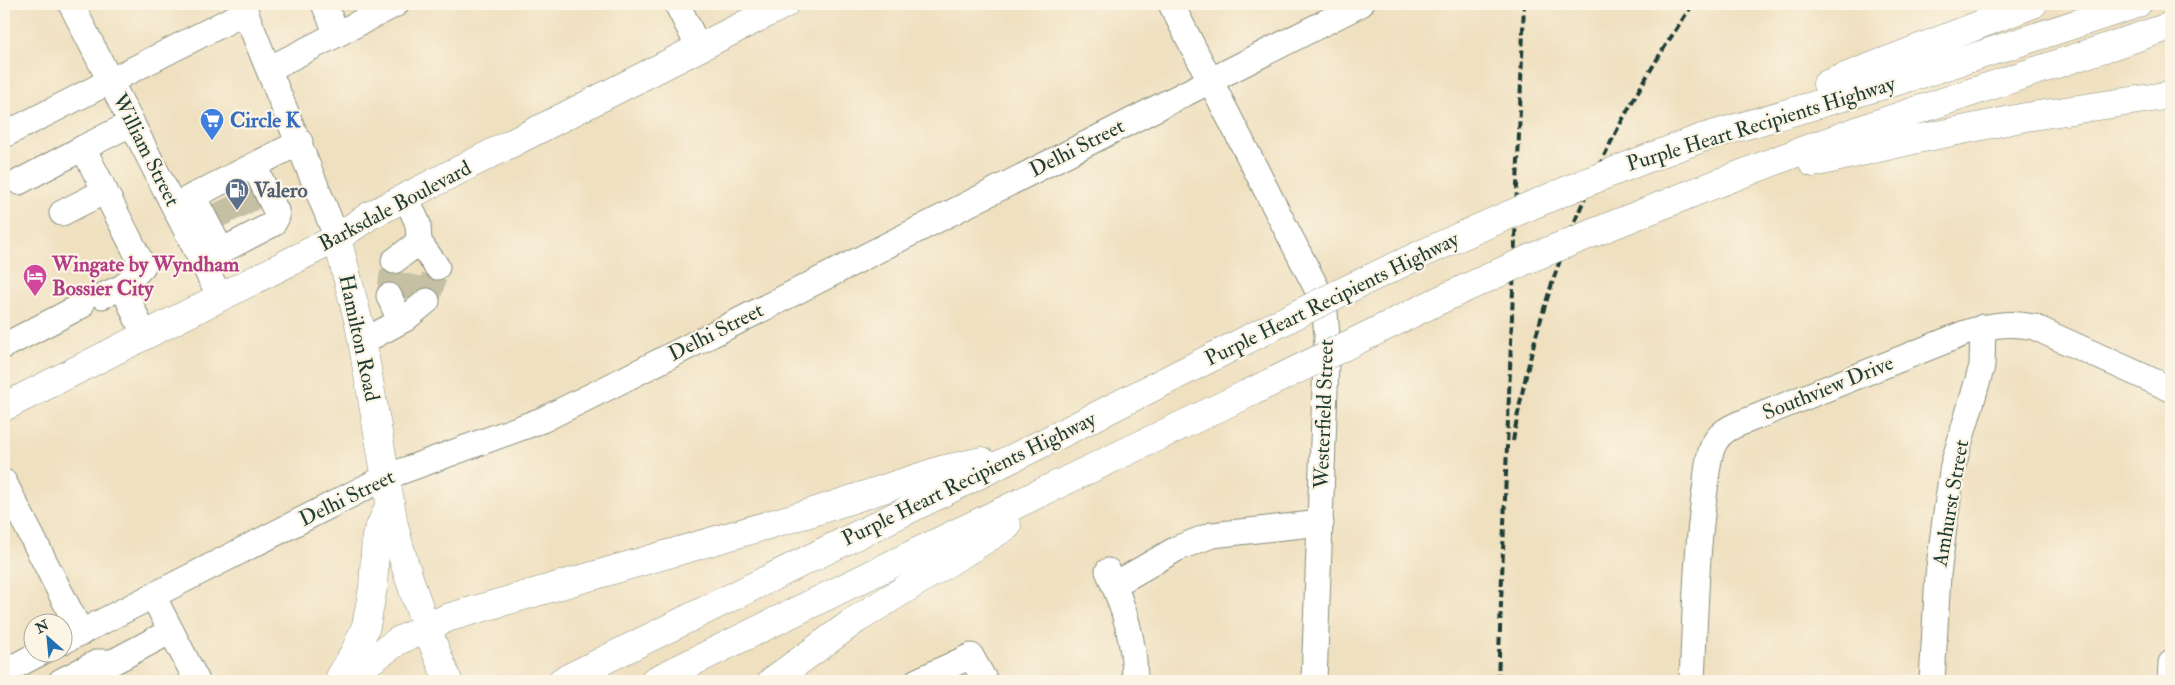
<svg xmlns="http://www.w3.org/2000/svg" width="2175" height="685" font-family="'IM FELL Double Pica',serif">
	<rect width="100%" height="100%" fill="#fcf5e5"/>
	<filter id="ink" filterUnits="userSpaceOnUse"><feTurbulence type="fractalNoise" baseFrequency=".02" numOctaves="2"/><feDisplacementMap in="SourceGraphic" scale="10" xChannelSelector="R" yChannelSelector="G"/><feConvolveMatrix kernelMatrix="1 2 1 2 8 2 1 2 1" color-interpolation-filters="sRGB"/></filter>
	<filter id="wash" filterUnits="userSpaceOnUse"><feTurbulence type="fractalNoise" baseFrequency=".0096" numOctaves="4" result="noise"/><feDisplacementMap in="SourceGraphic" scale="20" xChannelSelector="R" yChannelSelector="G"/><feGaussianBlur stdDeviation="1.12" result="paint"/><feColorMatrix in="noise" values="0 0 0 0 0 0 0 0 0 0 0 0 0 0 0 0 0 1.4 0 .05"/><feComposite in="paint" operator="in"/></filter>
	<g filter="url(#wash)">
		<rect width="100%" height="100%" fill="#efe0c0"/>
	</g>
	<g filter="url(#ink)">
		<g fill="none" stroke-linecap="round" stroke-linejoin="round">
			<g stroke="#c5bfa4" stroke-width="25" stroke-dasharray="25 12" stroke-linecap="butt">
				<polyline points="239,191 255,221"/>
				<polyline points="221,200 236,230"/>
				<polyline points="389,296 394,261"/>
				<polyline points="406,299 413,264"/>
				<polyline points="427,301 437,267"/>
			</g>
			<defs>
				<g id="minor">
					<polyline points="71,4 220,297"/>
					<polyline points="242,4 337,238"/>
					<polyline points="324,4 337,34"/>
					<polyline points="677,4 699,48"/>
					<polyline points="1171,4 1318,291 1325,313 1327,336 1314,681"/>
					<polyline points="269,69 396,4"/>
					<polyline points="4,135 246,12"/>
					<polyline points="19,182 83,148"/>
					<polyline points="193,196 221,250"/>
					<polyline points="406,197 418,224 419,242 437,267"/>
					<polyline points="174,206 300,142"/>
					<polyline points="62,213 105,191"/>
					<polyline points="202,261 273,224 277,217 276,211 254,166"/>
					<polyline points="394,261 419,242"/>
					<polyline points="123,287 143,266 83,148 132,123"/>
					<polyline points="102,296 123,287 144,335"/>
					<polyline points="389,296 400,321"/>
					<polyline points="362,342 405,319 427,301"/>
					<polyline points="4,346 81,306"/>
					<polyline points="4,482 81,633"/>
					<path d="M 1108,571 C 1124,607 1135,642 1135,681"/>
					<polyline points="1114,585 1178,548 1212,535 1321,523"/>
					<polyline points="153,596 197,681"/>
					<polyline points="62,642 386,477 542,420 609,387 1361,4"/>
					<polyline points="4,672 42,652"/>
					<polyline points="61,681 98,662 113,662 171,631"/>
					<polyline points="917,681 971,656 985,681"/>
					<path d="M 1692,681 C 1695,618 1696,554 1705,490 C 1707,475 1707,456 1715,442 C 1721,431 1734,425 1746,421 L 1965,333 C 1989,325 2009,322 2034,327 L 2171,389"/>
					<polyline points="1932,681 1938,575 1944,527 1953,465 1982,366 1983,327"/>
					<polyline points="2170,681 2171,663"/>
				</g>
				<g id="major">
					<path d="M 337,238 L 359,323 L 394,525 C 407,579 427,630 448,681"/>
					<polyline points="4,407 337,238 369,216 406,197 785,4"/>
				</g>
				<g id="highway">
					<polyline points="1827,84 2033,4"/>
					<polyline points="1702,138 1928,72 2137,4"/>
					<polyline points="1813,163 1913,140 2026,117 2171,95"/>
					<polyline points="1690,194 1796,153 1882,122 2171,26"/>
					<polyline points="340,677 355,651 366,626 373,588 376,536 390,504"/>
					<polyline points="342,681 398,641 447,618 813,512 941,470 982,461"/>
					<polyline points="562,681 1029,450 1258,334"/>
					<polyline points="654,681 923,549 1247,394"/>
					<polyline points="772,681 857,619 1007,526"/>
				</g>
			</defs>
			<use href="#minor" stroke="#878e7a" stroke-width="27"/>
			<use href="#major" stroke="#878e7a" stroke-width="29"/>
			<use href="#highway" stroke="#878e7a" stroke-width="29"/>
			<use href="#minor" stroke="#fff" stroke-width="25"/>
			<use href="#major" stroke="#fff" stroke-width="28"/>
			<use href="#highway" stroke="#fff" stroke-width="28"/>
			<g stroke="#1f3d34" stroke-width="4" stroke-dasharray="8 4" stroke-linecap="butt">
				<path d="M 1513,441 C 1540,280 1601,138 1693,4"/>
				<polyline points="1498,681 1524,4"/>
			</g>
			<defs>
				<g id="highway-bridge">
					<path d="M 1258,334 C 1402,260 1550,193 1702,138"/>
					<polyline points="1247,394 1442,299 1531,258 1690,194"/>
				</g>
			</defs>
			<use href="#highway-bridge" stroke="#878e7a" stroke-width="29" stroke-linecap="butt"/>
			<use href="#highway-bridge" stroke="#fff" stroke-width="28"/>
		</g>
	</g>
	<defs>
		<symbol id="supermarket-pin" viewBox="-11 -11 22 30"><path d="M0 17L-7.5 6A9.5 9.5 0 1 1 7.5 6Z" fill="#3f7fe0" stroke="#fcf5e5"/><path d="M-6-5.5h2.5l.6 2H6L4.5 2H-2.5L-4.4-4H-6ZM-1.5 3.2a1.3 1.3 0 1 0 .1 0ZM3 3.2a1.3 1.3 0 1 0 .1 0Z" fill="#fff"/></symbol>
		<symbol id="fuel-pin" viewBox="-11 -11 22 30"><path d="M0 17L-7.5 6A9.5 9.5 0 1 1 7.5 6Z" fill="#5c6f8a" stroke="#fcf5e5"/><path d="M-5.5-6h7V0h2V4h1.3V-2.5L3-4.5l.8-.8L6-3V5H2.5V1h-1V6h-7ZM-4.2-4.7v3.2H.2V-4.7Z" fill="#fff"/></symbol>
		<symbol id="hotel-pin" viewBox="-11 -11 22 30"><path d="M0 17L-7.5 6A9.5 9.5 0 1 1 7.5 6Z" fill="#d1479c" stroke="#fcf5e5"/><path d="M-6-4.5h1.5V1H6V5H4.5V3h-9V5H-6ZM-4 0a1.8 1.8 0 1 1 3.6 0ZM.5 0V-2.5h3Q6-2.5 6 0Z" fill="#fff"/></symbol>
	</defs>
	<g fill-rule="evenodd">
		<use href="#supermarket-pin" x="198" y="106" width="28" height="38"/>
		<use href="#fuel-pin" x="223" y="176" width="28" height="38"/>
		<use href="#hotel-pin" x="21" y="262" width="28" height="38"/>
	</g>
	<g text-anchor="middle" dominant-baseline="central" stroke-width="4.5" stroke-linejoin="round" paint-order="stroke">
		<g font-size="21" font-weight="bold" fill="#366cbe" stroke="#fcf5e5" text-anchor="start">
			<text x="230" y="120">Circle K</text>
		</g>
		<g font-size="21" fill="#1f3d34" stroke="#fcf5e5">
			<text transform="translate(1761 124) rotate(-17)">Purple Heart Recipients Highway</text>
			<text transform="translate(1077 148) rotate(-27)">Delhi Street</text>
			<text transform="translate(146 150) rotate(63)">William Street</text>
			<text transform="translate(395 206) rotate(-28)">Barksdale Boulevard</text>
			<text transform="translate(1332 299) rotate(-26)">Purple Heart Recipients Highway</text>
			<text transform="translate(716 332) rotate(-27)">Delhi Street</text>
			<text transform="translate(359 338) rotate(78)">Hamilton Road</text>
			<text transform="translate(1828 388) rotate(-22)">Southview Drive</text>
			<text transform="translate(1324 414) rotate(-88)">Westerfield Street</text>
			<text transform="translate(969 479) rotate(-26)">Purple Heart Recipients Highway</text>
			<text transform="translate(347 498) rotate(-26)">Delhi Street</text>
			<text transform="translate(1951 503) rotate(-80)">Amhurst Street</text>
		</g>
		<g font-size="21" font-weight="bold" fill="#4e5e75" stroke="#fcf5e5" text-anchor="start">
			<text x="254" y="190">Valero</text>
		</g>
		<g font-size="21" font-weight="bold" fill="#b23c85" stroke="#fcf5e5" text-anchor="start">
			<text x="52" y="264">Wingate by Wyndham<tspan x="52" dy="24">Bossier City</tspan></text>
		</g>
	</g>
	<rect width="2175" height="685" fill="none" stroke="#fcf5e5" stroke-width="20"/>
	<g transform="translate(48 638) rotate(333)"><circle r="24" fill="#fcf5e5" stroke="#a4ab9e"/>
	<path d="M0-4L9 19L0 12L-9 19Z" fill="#1f6fb2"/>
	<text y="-8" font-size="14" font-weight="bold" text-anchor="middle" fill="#1f3d34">N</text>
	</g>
</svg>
